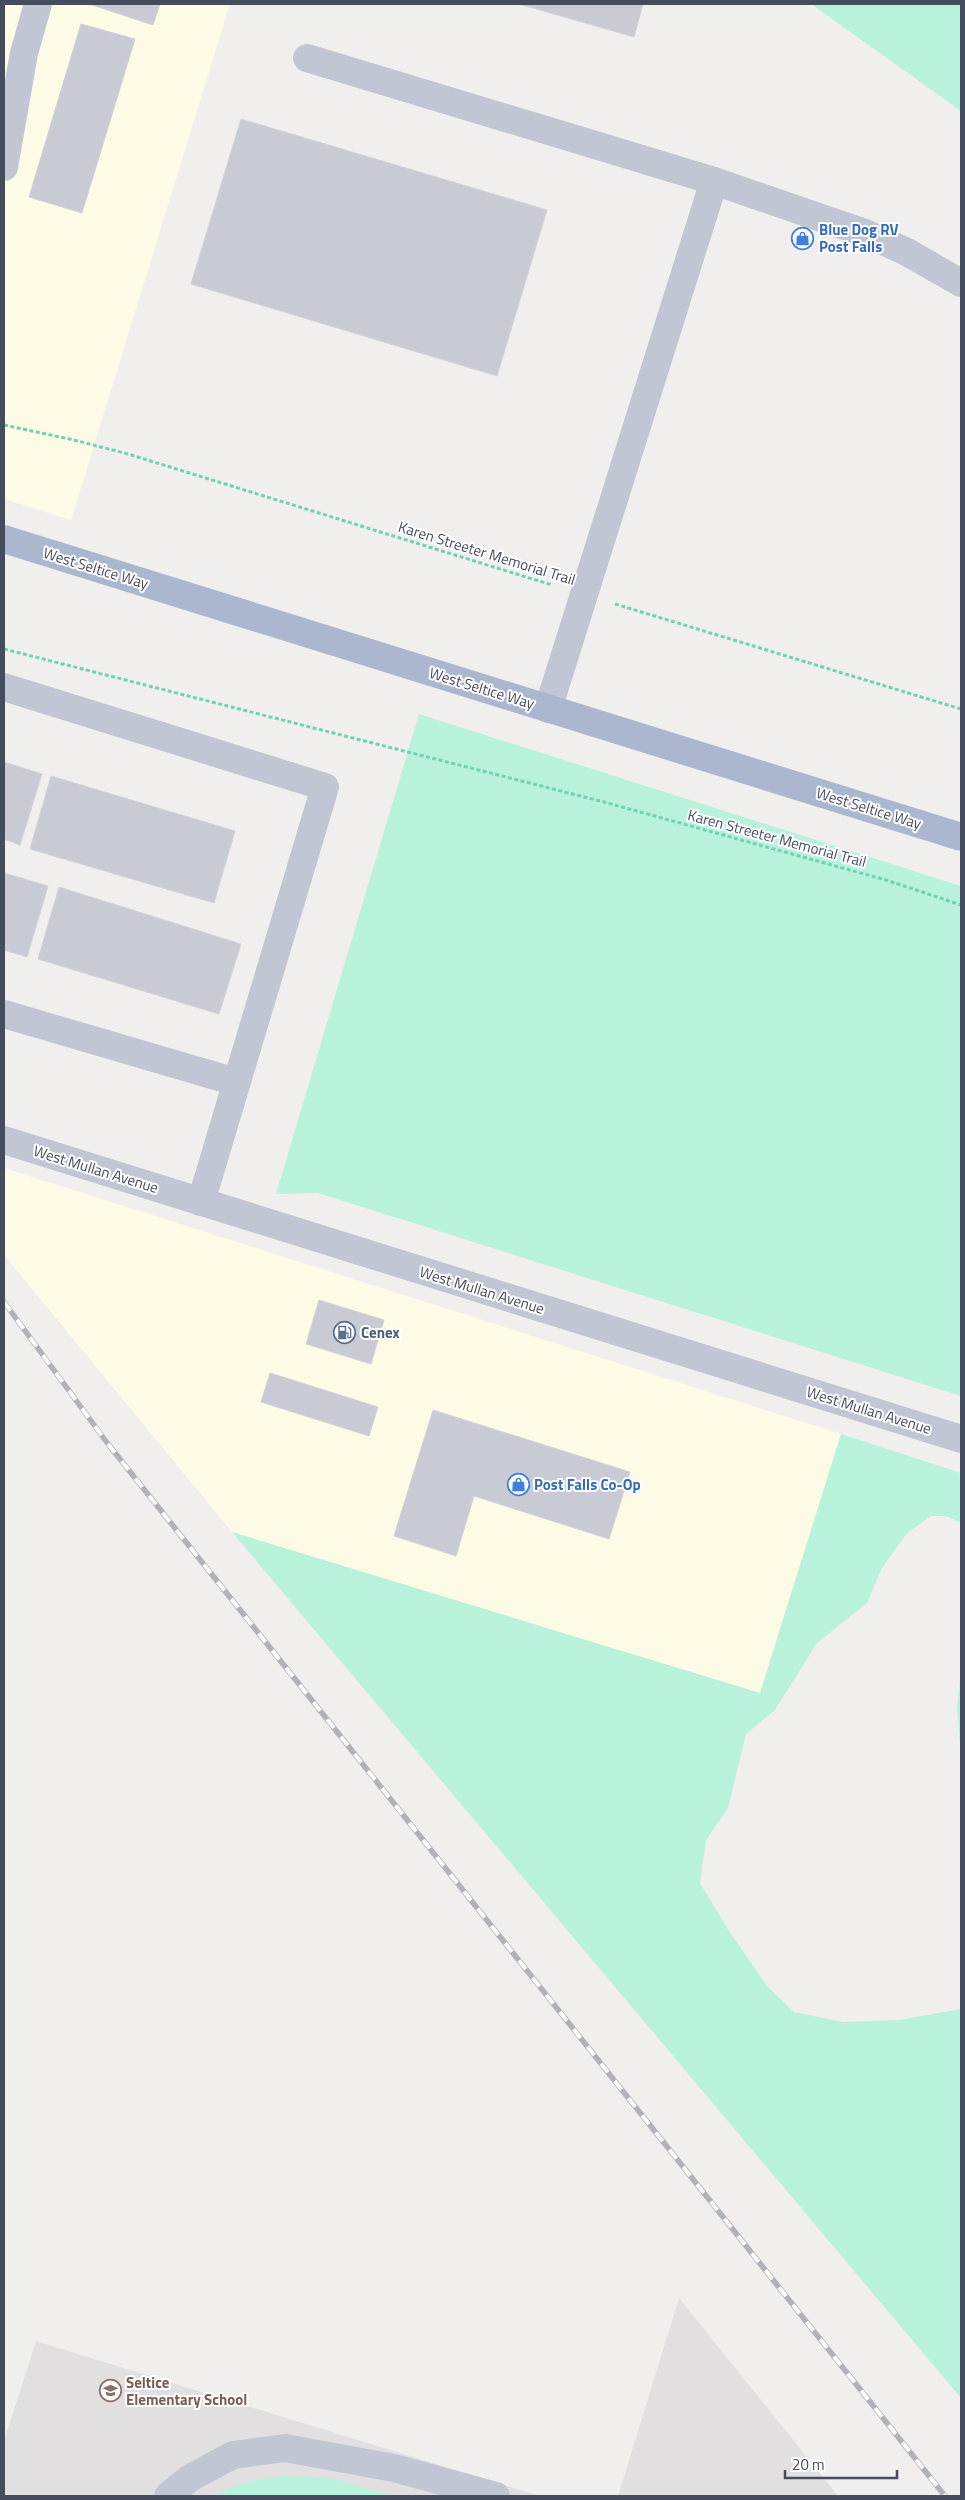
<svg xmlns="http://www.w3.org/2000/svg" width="965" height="2500" font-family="'Titillium Web',sans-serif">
	<rect width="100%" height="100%" fill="#f1eeee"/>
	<g fill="#fdfbe5">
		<polygon points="4,4 230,4 71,520 4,499"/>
		<polygon points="4,1168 841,1434 760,1693 232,1532 4,1255"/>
	</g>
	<g fill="#e2dfe0">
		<polygon points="679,2298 838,2496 618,2496"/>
		<polygon points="36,2341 540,2496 4,2496 4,2441"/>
	</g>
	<g fill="#b9f2db">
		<polygon points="811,4 961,4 961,111"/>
		<polygon points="419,714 961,886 961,1396 318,1193 276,1194"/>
		<polygon points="841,1434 961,1473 961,1523 946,1516 931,1516 907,1533 882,1568 867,1603 817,1643 775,1710 746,1734 728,1808 706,1840 700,1883 729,1931 767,1986 794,2012 843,2022 899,2020 961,2009 961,2398 232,1532 760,1693"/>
		<polygon points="961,1674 961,1756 957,1707"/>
		<path d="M 290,2476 L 331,2478 L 393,2496 L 216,2496 C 239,2481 263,2478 290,2476 Z"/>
	</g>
	<g fill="#c9cbd4" stroke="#d1d2da">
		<polygon points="89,4 160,4 153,25"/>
		<polygon points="519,4 643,4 634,37"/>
		<polygon points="81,24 135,39 82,213 29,197"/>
		<polygon points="241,119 547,210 497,376 191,284"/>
		<polygon points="4,762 42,774 20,845 4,839"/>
		<polygon points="51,776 235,831 214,903 30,849"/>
		<polygon points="4,873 48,886 27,957 4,950"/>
		<polygon points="59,887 241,944 219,1014 38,959"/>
		<polygon points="319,1300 384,1320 371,1364 306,1344"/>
		<polygon points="270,1373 378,1407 369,1436 261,1402"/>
		<polygon points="433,1410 630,1472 609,1539 474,1496 456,1556 394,1536"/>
	</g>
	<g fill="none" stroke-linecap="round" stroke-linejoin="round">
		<g stroke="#6fd2b6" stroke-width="3" stroke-dasharray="4 2.5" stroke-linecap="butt">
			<polyline points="4,425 74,440 128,454 552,585"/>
			<polyline points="615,604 961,709"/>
			<polyline points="4,649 604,802 886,880 961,905"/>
		</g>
		<g stroke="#c0c6d4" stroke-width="28">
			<polyline points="307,58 714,181 865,233 907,252 961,283"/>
			<polyline points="4,167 24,53 38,4"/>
			<polyline points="4,687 325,787 201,1202"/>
			<polyline points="548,709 714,181"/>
			<polyline points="4,1014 236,1082"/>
			<polyline points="4,1140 961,1439"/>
			<polyline points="168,2496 190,2478 233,2455 285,2448 394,2468 496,2496"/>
		</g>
		<polyline stroke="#abb6cf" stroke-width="28" points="4,539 961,837"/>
		<defs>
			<polyline id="rail" points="4,1302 108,1444 945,2496"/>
		</defs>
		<use href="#rail" stroke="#b0b1b9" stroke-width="5.5"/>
		<use href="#rail" stroke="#fff" stroke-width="4" stroke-dasharray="11" stroke-linecap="butt"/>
	</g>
	<defs>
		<symbol id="shop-ring" viewBox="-11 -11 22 22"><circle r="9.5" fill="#fff" stroke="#3f7fe0" stroke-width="1.5"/><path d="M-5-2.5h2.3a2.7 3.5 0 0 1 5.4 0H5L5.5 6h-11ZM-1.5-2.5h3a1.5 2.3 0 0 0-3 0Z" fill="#3f7fe0"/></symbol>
		<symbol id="fuel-ring" viewBox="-11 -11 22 22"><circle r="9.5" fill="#fff" stroke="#5c6f8a" stroke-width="1.5"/><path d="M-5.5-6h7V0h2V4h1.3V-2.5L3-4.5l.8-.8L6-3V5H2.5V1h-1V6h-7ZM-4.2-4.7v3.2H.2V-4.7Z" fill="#5c6f8a"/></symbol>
		<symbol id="school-ring" viewBox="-11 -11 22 22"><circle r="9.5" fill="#fff" stroke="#8d6e63" stroke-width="1.5"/><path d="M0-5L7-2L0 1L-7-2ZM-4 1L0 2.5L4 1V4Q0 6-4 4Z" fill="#8d6e63"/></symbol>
	</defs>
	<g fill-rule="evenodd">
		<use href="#shop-ring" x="790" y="226" width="25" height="25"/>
		<use href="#fuel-ring" x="332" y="1320" width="25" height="25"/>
		<use href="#shop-ring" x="506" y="1472" width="25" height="25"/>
		<use href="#school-ring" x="98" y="2378" width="25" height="25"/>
	</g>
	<g text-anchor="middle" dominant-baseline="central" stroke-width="4" stroke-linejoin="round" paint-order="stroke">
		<g font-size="15" font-weight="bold" fill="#366cbe" stroke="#fff" text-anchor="start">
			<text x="819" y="229">Blue Dog RV<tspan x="819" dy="17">Post Falls</tspan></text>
			<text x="534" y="1484">Post Falls Co-Op</text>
		</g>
		<g font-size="15" fill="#454c5d" stroke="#fff">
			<text transform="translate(487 553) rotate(17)">Karen Streeter Memorial Trail</text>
			<text transform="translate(96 568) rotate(17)">West Seltice Way</text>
			<text transform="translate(482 688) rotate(17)">West Seltice Way</text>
			<text transform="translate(869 808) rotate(17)">West Seltice Way</text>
			<text transform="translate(777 838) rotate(15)">Karen Streeter Memorial Trail</text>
			<text transform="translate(96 1169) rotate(17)">West Mullan Avenue</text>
			<text transform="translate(482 1290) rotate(17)">West Mullan Avenue</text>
			<text transform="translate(869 1410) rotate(17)">West Mullan Avenue</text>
		</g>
		<g font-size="15" font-weight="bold" fill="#4e5e75" stroke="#fff" text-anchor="start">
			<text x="361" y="1332">Cenex</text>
		</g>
		<g font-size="15" font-weight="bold" fill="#785e54" stroke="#fff" text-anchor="start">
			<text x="126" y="2382">Seltice<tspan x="126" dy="17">Elementary School</tspan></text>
		</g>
	</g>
	<rect width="965" height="2500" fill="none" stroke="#454c5d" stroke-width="10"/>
	<path d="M785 2470v8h112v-8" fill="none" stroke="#454c5d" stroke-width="2.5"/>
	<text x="792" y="2470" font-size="15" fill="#454c5d" stroke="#ffffff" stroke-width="4" paint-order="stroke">20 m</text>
</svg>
